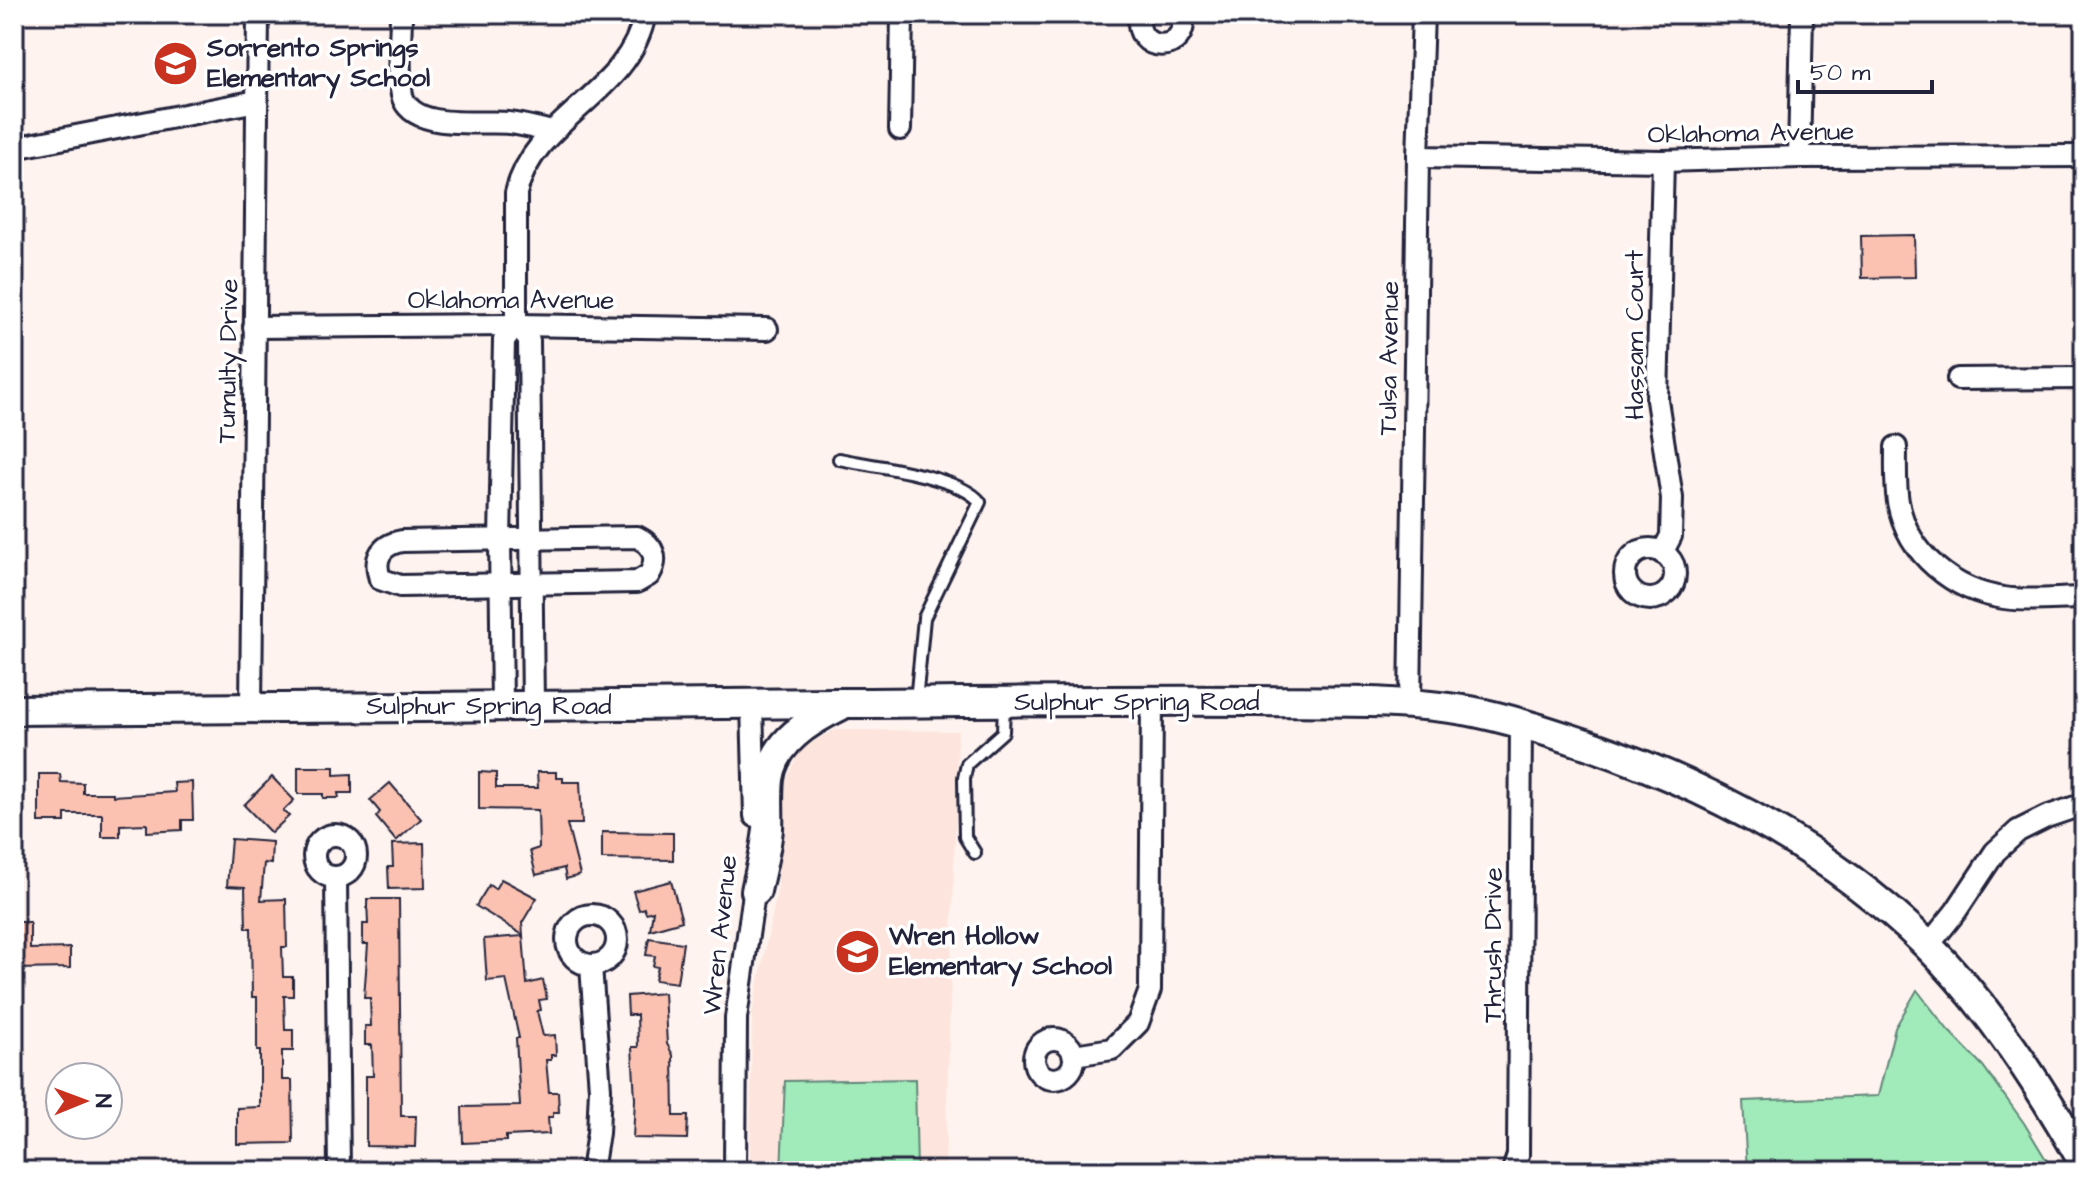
<svg xmlns="http://www.w3.org/2000/svg" width="2098" height="1185" font-family="'Architects Daughter',sans-serif">
	<rect width="100%" height="100%" fill="#fef3ef"/>
	<filter id="ink" filterUnits="userSpaceOnUse"><feTurbulence type="fractalNoise" baseFrequency=".0125" numOctaves="2"/><feDisplacementMap in="SourceGraphic" scale="16" xChannelSelector="R" yChannelSelector="G"/><feConvolveMatrix kernelMatrix="1 2 1 2 8 2 1 2 1" color-interpolation-filters="sRGB"/></filter>
	<g filter="url(#ink)">
		<polygon fill="#fde4dc" points="835,730 958,731 945,1171 750,1171 752,1015 778,887 781,791 799,753 816,740"/>
		<g fill="#a1eab9" stroke="#62867a" stroke-width="2">
			<polygon points="1917,990 1948,1030 1983,1066 2024,1123 2053,1171 1747,1171 1743,1101 1878,1096 1895,1028"/>
			<polygon points="915,1079 917,1171 781,1171 785,1081"/>
		</g>
		<g fill="#fbc2b1" stroke="#22223b" stroke-width="2">
			<polygon points="1914,235 1915,277 1862,278 1861,236"/>
			<polygon points="298,767 334,767 334,775 352,774 352,793 338,793 339,798 323,798 323,794 298,794"/>
			<polygon points="479,772 496,773 496,788 538,788 537,772 556,772 556,778 563,778 563,782 580,782 582,824 567,824 580,875 566,879 564,868 536,875 530,851 539,848 538,810 479,809"/>
			<polygon points="39,774 60,774 61,782 83,783 83,793 113,793 113,796 175,792 174,783 192,782 193,820 182,820 182,830 147,832 147,824 120,825 120,837 102,837 102,814 65,814 65,822 39,822"/>
			<polygon points="272,777 294,800 283,811 289,816 271,833 244,805"/>
			<polygon points="390,783 421,819 396,841 376,817 380,812 370,800"/>
			<polygon points="602,832 673,833 673,860 602,859"/>
			<polygon points="231,839 272,842 271,864 264,863 261,900 286,899 287,947 282,947 283,977 293,977 293,996 284,996 285,1030 293,1030 293,1051 282,1051 282,1080 292,1080 293,1143 237,1144 237,1108 260,1107 260,1051 257,1051 257,997 252,997 251,928 246,928 245,887 227,886"/>
			<polygon points="424,843 425,888 389,889 388,867 393,867 392,844"/>
			<polygon points="501,879 537,898 522,923 523,935 476,906 489,885 495,889"/>
			<polygon points="671,881 682,921 650,930 653,911 646,913 644,908 639,910 633,891"/>
			<polygon points="367,899 399,899 401,1116 416,1116 415,1147 366,1146 366,1076 373,1076 372,1045 365,1045 365,1026 371,1026 370,998 364,998 368,944 363,944 363,924 368,924"/>
			<polygon points="14,922 30,922 30,949 70,948 70,968 14,969"/>
			<polygon points="523,936 527,984 543,980 547,999 539,1000 541,1010 537,1011 543,1036 555,1035 556,1055 551,1055 551,1060 546,1060 549,1092 558,1092 559,1112 553,1112 553,1117 548,1117 549,1134 506,1136 506,1141 463,1143 462,1107 520,1106 516,1038 519,1038 506,979 487,981 484,939"/>
			<polygon points="649,938 683,943 677,983 655,980 658,967 653,966 655,956 646,955"/>
			<polygon points="664,993 667,1044 673,1055 674,1116 688,1116 687,1139 633,1138 635,1099 632,1047 638,1047 637,1015 628,1015 627,996"/>
		</g>
		<g fill="none" stroke-linecap="round" stroke-linejoin="round">
			<defs>
				<g id="lane">
					<path d="M 839,459 C 872,466 960,476 980,502 L 924,618 L 916,701"/>
					<polyline points="975,853 965,837 964,778 967,764 1003,732 1004,704"/>
				</g>
				<g id="street">
					<path d="M 401,14 C 401,39 397,70 402,95 C 411,132 481,120 509,123 C 523,124 538,129 552,132"/>
					<path d="M 1140,14 C 1131,55 1191,55 1182,14"/>
					<polyline points="900,129 902,14"/>
					<polyline points="14,148 257,101"/>
					<polyline points="1418,157 1663,161 1799,157 2084,156"/>
					<polyline points="1799,157 1802,14"/>
					<polyline points="254,327 516,325 767,329"/>
					<polyline points="1958,379 2084,378"/>
					<path d="M 1896,447 C 1896,466 1895,484 1898,502 C 1908,555 1954,591 2004,598 C 2030,602 2058,598 2084,598"/>
					<path d="M 637,537 C 654,545 659,559 649,575 L 637,582 L 400,586 L 380,579 C 373,558 381,545 402,541 Z"/>
					<circle cx="1650" cy="574" r="25"/>
					<polyline points="1662,553 1671,536 1672,498 1657,400 1663,161"/>
					<polyline points="752,704 755,816"/>
					<polyline points="1410,704 1418,157 1423,14"/>
					<polyline points="502,706 500,540 504,340 516,325"/>
					<path d="M 533,706 L 529,340 L 516,325 L 516,193 C 535,115 629,96 645,14"/>
					<polyline points="251,708 258,14"/>
					<circle cx="335" cy="856" r="21"/>
					<polyline points="336,878 339,1171"/>
					<circle cx="592" cy="940" r="25"/>
					<polyline points="1928,946 1956,911 1995,852 2018,831 2046,817 2084,804"/>
					<polyline points="591,966 600,1089 598,1133 592,1171"/>
					<circle cx="1054" cy="1059" r="20"/>
					<polyline points="1074,1055 1112,1049 1138,1023 1150,990 1152,700"/>
					<polyline points="1514,1167 1518,1155 1521,722"/>
					<polyline points="735,1171 736,1018 756,880"/>
				</g>
				<g id="secondary">
					<path d="M 14,710 C 289,708 563,706 838,703 C 977,702 1116,700 1256,701 C 1327,702 1399,699 1470,711 C 1511,719 1549,732 1589,745 C 1713,788 1832,852 1926,944 C 1990,1007 2040,1086 2084,1163"/>
					<path d="M 756,891 C 760,871 766,850 768,829 C 769,813 767,796 769,779 C 774,742 809,721 840,706"/>
				</g>
			</defs>
			<use href="#lane" stroke="#22223b" stroke-width="16"/>
			<use href="#street" stroke="#22223b" stroke-width="26"/>
			<use href="#secondary" stroke="#22223b" stroke-width="34"/>
			<use href="#lane" stroke="#fff" stroke-width="10"/>
			<use href="#street" stroke="#fff" stroke-width="20"/>
			<use href="#secondary" stroke="#fff" stroke-width="28"/>
		</g>
	</g>
	<defs>
		<symbol id="school-disc" viewBox="-11 -11 22 22"><circle r="9.5" fill="#c8321e" stroke="#fff"/><path d="M0-5L7-2L0 1L-7-2ZM-4 1L0 2.5L4 1V4Q0 6-4 4Z" fill="#fff"/></symbol>
	</defs>
	<g fill-rule="evenodd">
		<use href="#school-disc" x="150" y="38" width="51" height="51"/>
		<use href="#school-disc" x="832" y="926" width="51" height="51"/>
	</g>
	<g text-anchor="middle" dominant-baseline="central" stroke-width="7" stroke-linejoin="round" paint-order="stroke">
		<g font-size="26" font-weight="bold" fill="#22223b" stroke="#fff" text-anchor="start">
			<text x="207" y="48">Sorrento Springs<tspan x="207" dy="30">Elementary School</tspan></text>
			<text x="889" y="936">Wren Hollow<tspan x="889" dy="30">Elementary School</tspan></text>
		</g>
		<g font-size="26" fill="#22223b" stroke="#fff">
			<text transform="translate(1751 133) rotate(-1)">Oklahoma Avenue</text>
			<text x="511" y="300">Oklahoma Avenue</text>
			<text transform="translate(1635 335) rotate(-90)">Hassam Court</text>
			<text transform="translate(1389 358) rotate(-89)">Tulsa Avenue</text>
			<text transform="translate(228 361) rotate(-89)">Tumulty Drive</text>
			<text x="1137" y="702">Sulphur Spring Road</text>
			<text x="489" y="706">Sulphur Spring Road</text>
			<text transform="translate(720 935) rotate(-84)">Wren Avenue</text>
			<text transform="translate(1493 945) rotate(-90)">Thrush Drive</text>
		</g>
	</g>
	<rect width="2098" height="1185" fill="none" stroke="#fff" stroke-width="48"/>
	<rect x="24" y="24" width="2050" height="1137" fill="none" stroke="#22223b" stroke-width="3" filter="url(#ink)"/>
	<g transform="translate(84 1101) rotate(89)"><circle r="38" fill="#ffffff" stroke="#a7a7b1" stroke-width="2"/>
	<path d="M0-6L14 30L0 20L-14 30Z" fill="#c8321e"/>
	<text y="-12" font-size="22" font-weight="bold" text-anchor="middle" fill="#22223b">N</text>
	</g>
	<path d="M1798 80v12h134v-12" fill="none" stroke="#22223b" stroke-width="4"/>
	<text x="1810" y="80" font-size="24" fill="#22223b" stroke="#ffffff" stroke-width="6" paint-order="stroke">50 m</text>
</svg>
